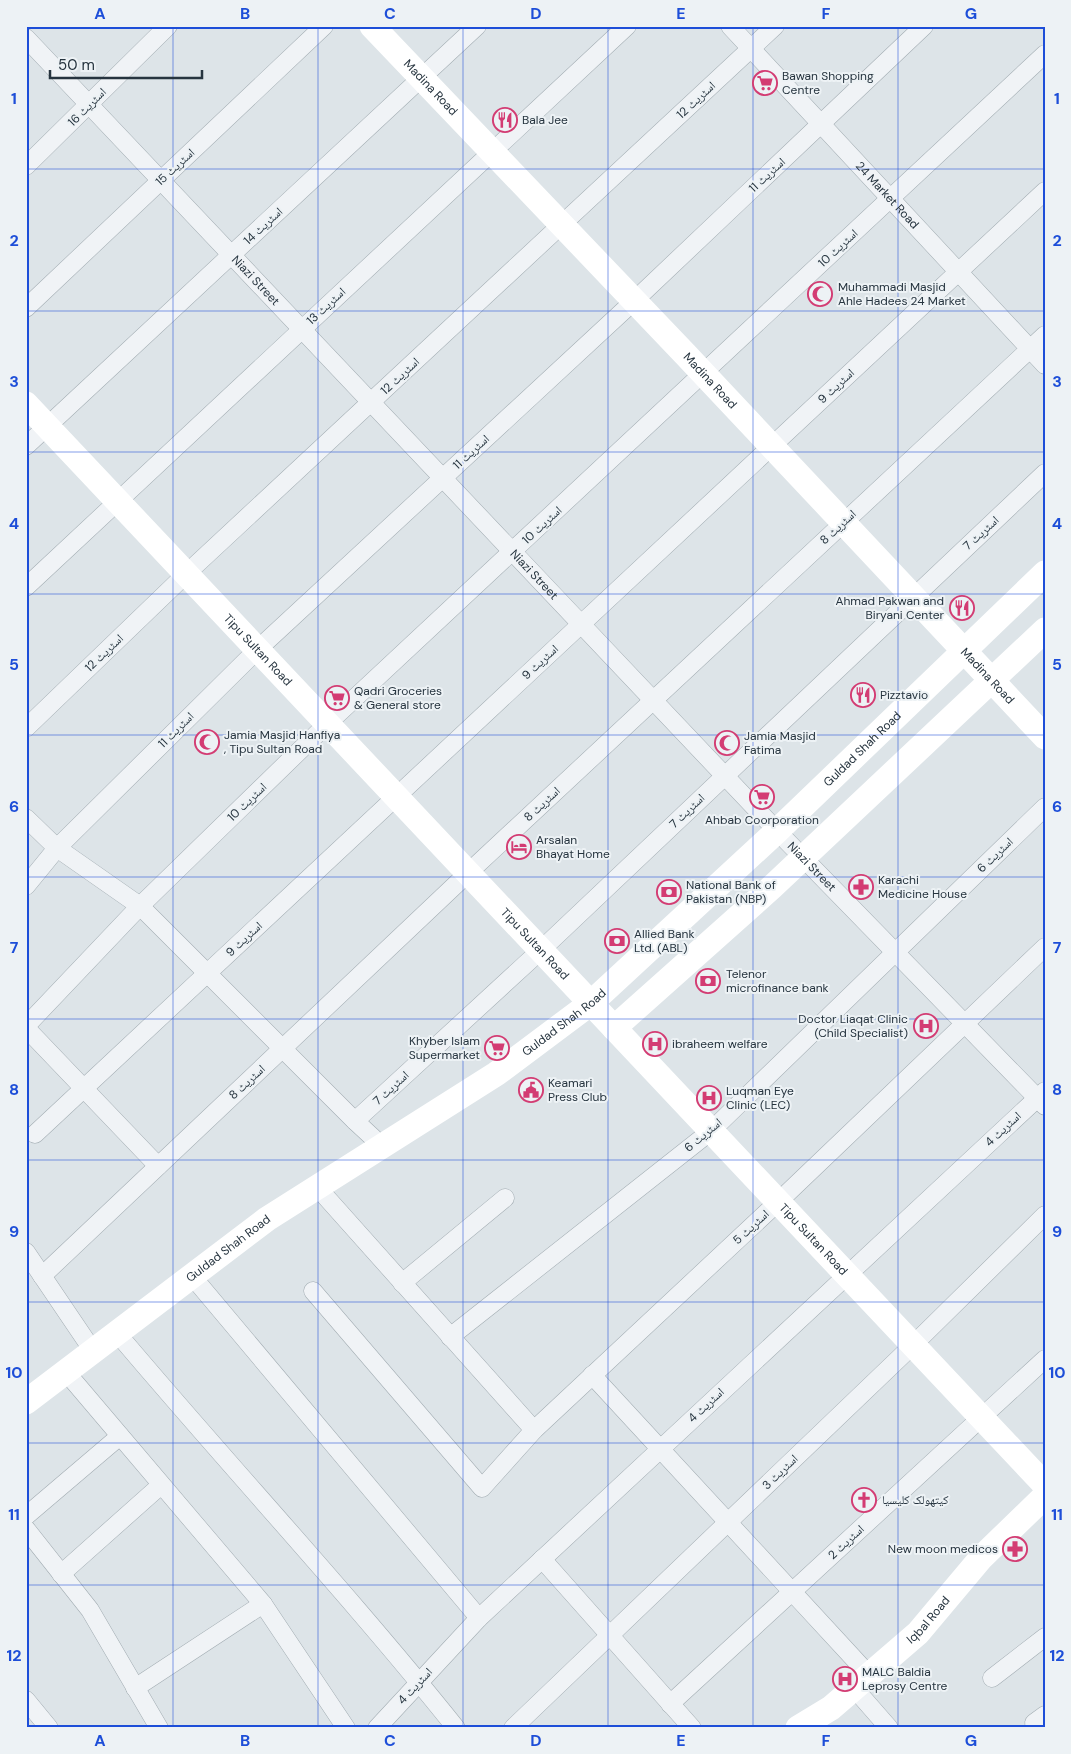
<svg xmlns="http://www.w3.org/2000/svg" width="1071" height="1754" font-family="'DM Sans','Noto Naskh Arabic',sans-serif">
	<rect width="100%" height="100%" fill="#dde4e8"/>
	<g fill="none" stroke-linecap="round" stroke-linejoin="round">
		<defs>
			<g id="street">
				<path id="s1" d="M 730,26 L 1045,365"/>
				<path id="s2" d="M 26,38 L 777,831 L 1045,1106"/>
				<polyline points="26,166 168,26"/>
				<polyline points="26,308 324,26"/>
				<polyline points="26,446 477,26"/>
				<polyline points="26,587 627,26"/>
				<polyline points="26,728 186,574 775,26"/>
				<polyline points="26,818 57,848 140,906 355,1121"/>
				<polyline points="26,886 57,848 257,650 634,301 924,26"/>
				<polyline points="26,1026 140,906 327,724 1045,54"/>
				<polyline points="26,1028 158,1166"/>
				<polyline points="35,1134 1045,191"/>
				<polyline points="383,1147 355,1121 541,950 1045,473"/>
				<polyline points="318,1188 534,1430"/>
				<polyline points="26,1252 93,1351"/>
				<polyline points="42,1276 468,873 1045,335"/>
				<polyline points="192,1276 479,1618"/>
				<polyline points="402,1283 505,1198"/>
				<polyline points="313,1291 482,1488 534,1430 778,1202 1045,947"/>
				<path d="M 117,1333 C 229,1466 348,1593 456,1728"/>
				<polyline points="450,1337 711,1131 1045,807"/>
				<polyline points="66,1372 263,1604 346,1728"/>
				<polyline points="592,1375 869,1675"/>
				<polyline points="26,1516 120,1436"/>
				<polyline points="26,1529 90,1610 159,1728"/>
				<polyline points="542,1559 692,1728"/>
				<polyline points="61,1574 161,1485"/>
				<polyline points="992,1678 1045,1637"/>
				<polyline points="135,1688 263,1604"/>
				<polyline points="854,1688 889,1728"/>
				<polyline points="26,1700 49,1728"/>
				<polyline points="670,1704 1045,1359"/>
				<polyline points="1034,1723 1045,1715"/>
				<polyline points="377,1728 479,1618 1045,1091"/>
				<polyline points="513,1728 913,1345 1045,1215"/>
			</g>
		</defs>
		<use href="#street" stroke="#a2acb2" stroke-width="19"/>
		<use href="#street" stroke="#f0f3f6" stroke-width="18"/>
		<g stroke="#fff" stroke-width="25">
			<path id="s3" d="M 372,26 L 685,354 L 1045,737"/>
			<path id="s4" d="M 26,404 L 1045,1485"/>
			<polyline points="614,1028 772,887 1045,630"/>
			<path id="s5" d="M 26,1402 L 267,1219 L 496,1074 L 591,1003 L 777,831 L 1045,573"/>
			<path id="s6" d="M 798,1728 L 831,1708 L 918,1633 L 981,1558 L 1045,1496"/>
		</g>
	</g>
	<path fill="none" stroke="#1d4ed8" stroke-width="1" stroke-opacity="0.55" d="M 173,26 L 173,1728M 318,26 L 318,1728M 463,26 L 463,1728M 608,26 L 608,1728M 753,26 L 753,1728M 898,26 L 898,1728M 26,169 L 1045,169M 26,311 L 1045,311M 26,452 L 1045,452M 26,594 L 1045,594M 26,735 L 1045,735M 26,877 L 1045,877M 26,1019 L 1045,1019M 26,1160 L 1045,1160M 26,1302 L 1045,1302M 26,1443 L 1045,1443M 26,1585 L 1045,1585"/>
	<defs>
		<symbol id="supermarket-ring" viewBox="-11 -11 22 22"><circle r="9.5" fill="#edf2f5" stroke="#d33c73" stroke-width="1.5"/><path d="M-6-5.5h2.5l.6 2H6L4.5 2H-2.5L-4.4-4H-6ZM-1.5 3.2a1.3 1.3 0 1 0 .1 0ZM3 3.2a1.3 1.3 0 1 0 .1 0Z" fill="#d33c73"/></symbol>
		<symbol id="restaurant-ring" viewBox="-11 -11 22 22"><circle r="9.5" fill="#edf2f5" stroke="#d33c73" stroke-width="1.5"/><path d="M-5-6h1v4h1v-4h1v4h1v-4h1v5L-1.5 .5V6h-2V.5L-5-1ZM5-6V6H3V1.5H1.5Q1.5-4 5-6Z" fill="#d33c73"/></symbol>
		<symbol id="mosque-ring" viewBox="-11 -11 22 22"><circle r="9.5" fill="#edf2f5" stroke="#d33c73" stroke-width="1.5"/><path d="M3.5-4.9A6 6 0 1 0 3.5 4.9A5 5 0 1 1 3.5-4.9Z" fill="#d33c73"/></symbol>
		<symbol id="hotel-ring" viewBox="-11 -11 22 22"><circle r="9.5" fill="#edf2f5" stroke="#d33c73" stroke-width="1.5"/><path d="M-6-4.5h1.5V1H6V5H4.5V3h-9V5H-6ZM-4 0a1.8 1.8 0 1 1 3.6 0ZM.5 0V-2.5h3Q6-2.5 6 0Z" fill="#d33c73"/></symbol>
		<symbol id="pharmacy-ring" viewBox="-11 -11 22 22"><circle r="9.5" fill="#edf2f5" stroke="#d33c73" stroke-width="1.5"/><path d="M-2-6h4v4h4v4h-4v4h-4v-4h-4v-4h4Z" fill="#d33c73"/></symbol>
		<symbol id="bank-ring" viewBox="-11 -11 22 22"><circle r="9.5" fill="#edf2f5" stroke="#d33c73" stroke-width="1.5"/><path d="M-6-4H6V4H-6ZM0-2.3a2.3 2.3 0 1 0 0 4.6a2.3 2.3 0 1 0 0-4.6Z" fill="#d33c73"/></symbol>
		<symbol id="hospital-ring" viewBox="-11 -11 22 22"><circle r="9.5" fill="#edf2f5" stroke="#d33c73" stroke-width="1.5"/><path d="M-5-5h3v3.5h4V-5h3V5h-3V1.5h-4V5h-3Z" fill="#d33c73"/></symbol>
		<symbol id="civic-ring" viewBox="-11 -11 22 22"><circle r="9.5" fill="#edf2f5" stroke="#d33c73" stroke-width="1.5"/><path d="M-.6-6.5H3V-4.5H.6V-3L4-1V1h2V6H-6V1h2V-1L-.6-3ZM-1.2 2.5V6h2.4V2.5Z" fill="#d33c73"/></symbol>
		<symbol id="church-ring" viewBox="-11 -11 22 22"><circle r="9.5" fill="#edf2f5" stroke="#d33c73" stroke-width="1.5"/><path d="M-1.2-6h2.4v3.5h3.3v2.4h-3.3V6h-2.4V-.1h-3.3v-2.4h3.3Z" fill="#d33c73"/></symbol>
	</defs>
	<g fill-rule="evenodd">
		<use href="#supermarket-ring" x="751" y="69" width="28" height="28"/>
		<use href="#restaurant-ring" x="491" y="106" width="28" height="28"/>
		<use href="#mosque-ring" x="806" y="280" width="28" height="28"/>
		<use href="#restaurant-ring" x="948" y="594" width="28" height="28"/>
		<use href="#restaurant-ring" x="849" y="681" width="28" height="28"/>
		<use href="#supermarket-ring" x="323" y="684" width="28" height="28"/>
		<use href="#mosque-ring" x="193" y="728" width="28" height="28"/>
		<use href="#mosque-ring" x="713" y="729" width="28" height="28"/>
		<use href="#supermarket-ring" x="748" y="783" width="28" height="28"/>
		<use href="#hotel-ring" x="505" y="833" width="28" height="28"/>
		<use href="#pharmacy-ring" x="847" y="873" width="28" height="28"/>
		<use href="#bank-ring" x="655" y="878" width="28" height="28"/>
		<use href="#bank-ring" x="603" y="927" width="28" height="28"/>
		<use href="#bank-ring" x="694" y="967" width="28" height="28"/>
		<use href="#hospital-ring" x="912" y="1012" width="28" height="28"/>
		<use href="#hospital-ring" x="641" y="1030" width="28" height="28"/>
		<use href="#supermarket-ring" x="483" y="1034" width="28" height="28"/>
		<use href="#civic-ring" x="517" y="1076" width="28" height="28"/>
		<use href="#hospital-ring" x="695" y="1084" width="28" height="28"/>
		<use href="#church-ring" x="850" y="1486" width="28" height="28"/>
		<use href="#pharmacy-ring" x="1001" y="1535" width="28" height="28"/>
		<use href="#hospital-ring" x="831" y="1665" width="28" height="28"/>
	</g>
	<g text-anchor="middle" dominant-baseline="central" stroke-width="4" stroke-linejoin="round" paint-order="stroke">
		<g font-size="12" fill="#26343f" stroke="#edf2f5" text-anchor="start">
			<text x="782" y="76">Bawan Shopping<tspan x="782" dy="14">Centre</tspan></text>
			<text x="522" y="120">Bala Jee</text>
			<text x="838" y="287">Muhammadi Masjid<tspan x="838" dy="14">Ahle Hadees 24 Market</tspan></text>
			<text x="944" y="601" text-anchor="end">Ahmad Pakwan and<tspan x="944" dy="14">Biryani Center</tspan></text>
			<text x="354" y="691">Qadri Groceries<tspan x="354" dy="14">&amp; General store</tspan></text>
			<text x="880" y="695">Pizztavio</text>
			<text x="224" y="735">Jamia Masjid Hanfiya<tspan x="224" dy="14">, Tipu Sultan Road</tspan></text>
			<text x="744" y="736">Jamia Masjid<tspan x="744" dy="14">Fatima</tspan></text>
			<text x="762" y="820" text-anchor="middle">Ahbab Coorporation</text>
			<text x="536" y="840">Arsalan<tspan x="536" dy="14">Bhayat Home</tspan></text>
			<text x="878" y="880">Karachi<tspan x="878" dy="14">Medicine House</tspan></text>
			<text x="686" y="885">National Bank of<tspan x="686" dy="14">Pakistan (NBP)</tspan></text>
			<text x="634" y="934">Allied Bank<tspan x="634" dy="14">Ltd. (ABL)</tspan></text>
			<text x="726" y="974">Telenor<tspan x="726" dy="14">microfinance bank</tspan></text>
			<text x="908" y="1019" text-anchor="end">Doctor Liaqat Clinic<tspan x="908" dy="14">(Child Specialist)</tspan></text>
			<text x="480" y="1041" text-anchor="end">Khyber Islam<tspan x="480" dy="14">Supermarket</tspan></text>
			<text x="672" y="1044">ibraheem welfare</text>
			<text x="548" y="1083">Keamari<tspan x="548" dy="14">Press Club</tspan></text>
			<text x="726" y="1091">Luqman Eye<tspan x="726" dy="14">Clinic (LEC)</tspan></text>
			<text x="882" y="1500">کیتھولک کلیسیا</text>
			<text x="998" y="1549" text-anchor="end">New moon medicos</text>
			<text x="862" y="1672">MALC Baldia<tspan x="862" dy="14">Leprosy Centre</tspan></text>
		</g>
		<g font-size="12" fill="#26343f" stroke="#edf2f5">
			<text stroke="none"><textPath href="#s3" startOffset="85">Madina Road</textPath></text>
			<text transform="translate(696 100) rotate(-43)">اسٹریٹ 12</text>
			<text transform="translate(87 107) rotate(-45)">اسٹریٹ 16</text>
			<text transform="translate(175 167) rotate(-43)">اسٹریٹ 15</text>
			<text transform="translate(767 175) rotate(-43)">اسٹریٹ 11</text>
			<text stroke="none"><textPath href="#s1" startOffset="231">24 Market Road</textPath></text>
			<text transform="translate(263 226) rotate(-43)">اسٹریٹ 14</text>
			<text transform="translate(838 248) rotate(-43)">اسٹریٹ 10</text>
			<text stroke="none"><textPath href="#s2" startOffset="334">Niazi Street</textPath></text>
			<text transform="translate(326 306) rotate(-43)">اسٹریٹ 13</text>
			<text transform="translate(400 376) rotate(-43)">اسٹریٹ 12</text>
			<text stroke="none"><textPath href="#s3" startOffset="490">Madina Road</textPath></text>
			<text transform="translate(836 386) rotate(-43)">اسٹریٹ 9</text>
			<text transform="translate(471 452) rotate(-43)">اسٹریٹ 11</text>
			<text transform="translate(542 525) rotate(-43)">اسٹریٹ 10</text>
			<text transform="translate(838 527) rotate(-43)">اسٹریٹ 8</text>
			<text transform="translate(981 533) rotate(-43)">اسٹریٹ 7</text>
			<text stroke="none"><textPath href="#s2" startOffset="739">Niazi Street</textPath></text>
			<text stroke="none"><textPath href="#s4" startOffset="338">Tipu Sultan Road</textPath></text>
			<text transform="translate(104 653) rotate(-44)">اسٹریٹ 12</text>
			<text transform="translate(540 662) rotate(-43)">اسٹریٹ 9</text>
			<text stroke="none"><textPath href="#s3" startOffset="895">Madina Road</textPath></text>
			<text transform="translate(176 730) rotate(-45)">اسٹریٹ 11</text>
			<text stroke="none"><textPath href="#s5" startOffset="1064">Guldad Shah Road</textPath></text>
			<text transform="translate(247 802) rotate(-44)">اسٹریٹ 10</text>
			<text transform="translate(542 804) rotate(-43)">اسٹریٹ 8</text>
			<text transform="translate(687 811) rotate(-44)">اسٹریٹ 7</text>
			<text transform="translate(995 855) rotate(-44)">اسٹریٹ 6</text>
			<text stroke="none"><textPath href="#s2" startOffset="1142">Niazi Street</textPath></text>
			<text transform="translate(244 939) rotate(-43)">اسٹریٹ 9</text>
			<text stroke="none"><textPath href="#s4" startOffset="742">Tipu Sultan Road</textPath></text>
			<text stroke="none"><textPath href="#s5" startOffset="659">Guldad Shah Road</textPath></text>
			<text transform="translate(247 1082) rotate(-43)">اسٹریٹ 8</text>
			<text transform="translate(391 1088) rotate(-43)">اسٹریٹ 7</text>
			<text transform="translate(1003 1129) rotate(-43)">اسٹریٹ 4</text>
			<text transform="translate(703 1135) rotate(-40)">اسٹریٹ 6</text>
			<text transform="translate(751 1227) rotate(-43)">اسٹریٹ 5</text>
			<text stroke="none"><textPath href="#s4" startOffset="1148">Tipu Sultan Road</textPath></text>
			<text stroke="none"><textPath href="#s5" startOffset="254">Guldad Shah Road</textPath></text>
			<text transform="translate(706 1405) rotate(-43)">اسٹریٹ 4</text>
			<text transform="translate(780 1472) rotate(-44)">اسٹریٹ 3</text>
			<text transform="translate(846 1542) rotate(-43)">اسٹریٹ 2</text>
			<text stroke="none"><textPath href="#s6" startOffset="170">Iqbal Road</textPath></text>
			<text transform="translate(415 1686) rotate(-47)">اسٹریٹ 4</text>
		</g>
	</g>
	<rect width="1071" height="1754" fill="none" stroke="#edf2f5" stroke-width="55"/>
	<path d="M50 70v8h152v-8" fill="none" stroke="#26343f" stroke-width="2.5"/>
	<text x="58" y="70" font-size="15" fill="#26343f" stroke="#edf2f5" stroke-width="4" paint-order="stroke">50 m</text>
	<rect x="28" y="28" width="1016" height="1698" fill="none" stroke="#1d4ed8" stroke-width="2"/>
	<g font-size="16" text-anchor="middle" font-weight="bold" fill="#1d4ed8">
		<text x="100" y="19">A</text>
		<text x="245" y="19">B</text>
		<text x="390" y="19">C</text>
		<text x="536" y="19">D</text>
		<text x="681" y="19">E</text>
		<text x="826" y="19">F</text>
		<text x="971" y="19">G</text>
		<text x="14" y="104">1</text>
		<text x="1057" y="104">1</text>
		<text x="14" y="246">2</text>
		<text x="1057" y="246">2</text>
		<text x="14" y="387">3</text>
		<text x="1057" y="387">3</text>
		<text x="14" y="529">4</text>
		<text x="1057" y="529">4</text>
		<text x="14" y="670">5</text>
		<text x="1057" y="670">5</text>
		<text x="14" y="812">6</text>
		<text x="1057" y="812">6</text>
		<text x="14" y="953">7</text>
		<text x="1057" y="953">7</text>
		<text x="14" y="1095">8</text>
		<text x="1057" y="1095">8</text>
		<text x="14" y="1237">9</text>
		<text x="1057" y="1237">9</text>
		<text x="14" y="1378">10</text>
		<text x="1057" y="1378">10</text>
		<text x="14" y="1520">11</text>
		<text x="1057" y="1520">11</text>
		<text x="14" y="1661">12</text>
		<text x="1057" y="1661">12</text>
		<text x="100" y="1746">A</text>
		<text x="245" y="1746">B</text>
		<text x="390" y="1746">C</text>
		<text x="536" y="1746">D</text>
		<text x="681" y="1746">E</text>
		<text x="826" y="1746">F</text>
		<text x="971" y="1746">G</text>
	</g>
</svg>
